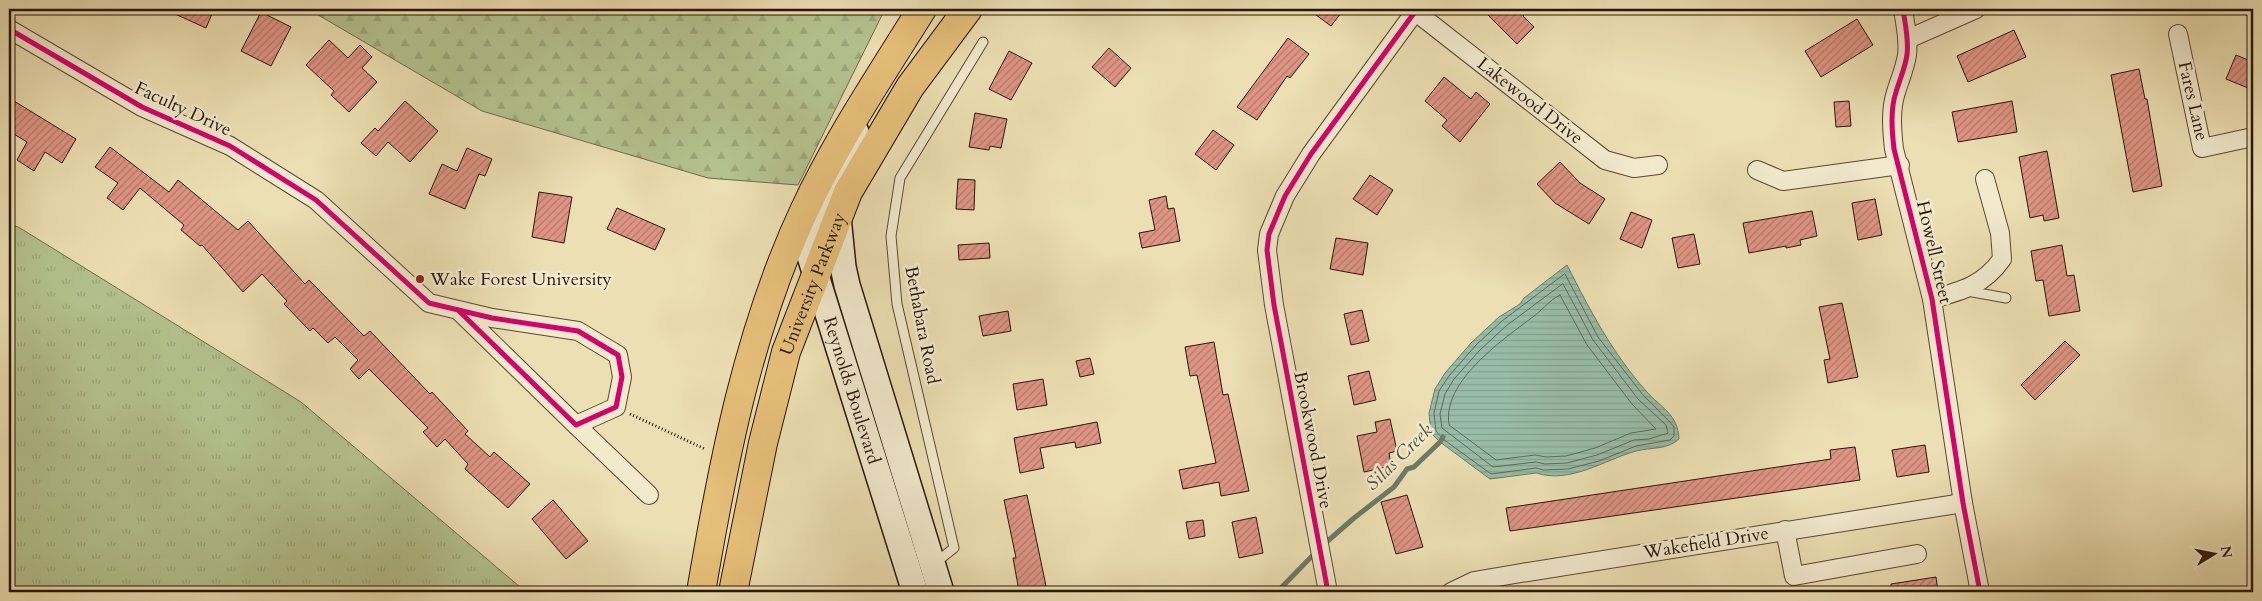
<svg xmlns="http://www.w3.org/2000/svg" width="2262" height="601" font-family="Cardo,serif">
	<defs>
		<pattern id="grass-tufts" width="24" height="20" patternUnits="userSpaceOnUse" patternTransform="scale(1.25)"><rect width="24" height="20" fill="#b4c28f"/><path d="M3 7l-1-3M5 7V3M7 7l1-3M15 17l-1-3M17 17v-4M19 17l1-3" fill="none" stroke="#9ba67a"/></pattern>
		<pattern id="forest-firs" width="22" height="20" patternUnits="userSpaceOnUse" patternTransform="scale(1.25)"><rect width="22" height="20" fill="#b4c28f"/><path d="M5 1l3.5 6h-7zM16 11l3.5 6h-7z" fill="#9ba67a"/></pattern>
		<pattern id="water-rules" width="6" height="5" patternUnits="userSpaceOnUse" patternTransform="scale(1.25)"><rect width="6" height="5" fill="#99bda8"/><path d="M0 2.5h6" fill="none" stroke="#84a28f"/></pattern>
		<pattern id="building-hatch" width="6" height="6" patternUnits="userSpaceOnUse" patternTransform="scale(1.25)"><rect width="6" height="6" fill="#df9584"/><path d="M-1 1l2-2M0 6l6-6M5 7l2-2" fill="none" stroke="#b5786a"/></pattern>
	</defs>
	<rect width="100%" height="100%" fill="#ecdfb3"/>
	<filter id="stains"><feTurbulence type="fractalNoise" baseFrequency=".004" numOctaves="4"/><feColorMatrix values="0 0 0 0 .2 0 0 0 0 .09 0 0 0 0 .02 0 0 0 .5 -.17"/></filter>
	<radialGradient id="worn" r=".72"><stop offset=".6" stop-color="#630" stop-opacity="0"/><stop offset="1" stop-color="#630" stop-opacity=".3"/></radialGradient>
	<polygon fill="url(#grass-tufts)" stroke="#6e6c4c" points="9,223 20,228 301,402 526,592 9,592"/>
	<polygon fill="url(#forest-firs)" stroke="#6e6c4c" points="308,9 885,9 798,185 708,178 482,111"/>
	<path fill="url(#water-rules)" stroke="#6c7a69" d="M 1567,265 C 1591,312 1611,351 1646,391 C 1661,408 1678,414 1679,439 C 1667,450 1652,447 1636,451 C 1604,460 1571,484 1536,473 L 1490,479 L 1440,442 L 1431,433 L 1429,413 L 1435,389 L 1445,373 L 1472,342 L 1499,317 L 1520,304 L 1524,298 Z"/>
	<g fill="none" stroke-linecap="round" stroke-linejoin="round">
		<g stroke="#616959" stroke-width="1">
			<polygon points="1565,274 1598,337 1643,395 1670,422 1674,427 1674,436 1670,440 1636,446 1599,461 1568,469 1544,470 1536,468 1491,474 1443,439 1436,431 1434,413 1439,391 1449,376 1476,345 1502,321"/>
			<polygon points="1563,284 1593,340 1638,399 1666,425 1668,433 1649,439 1634,440 1597,455 1567,463 1545,464 1536,462 1493,467 1442,428 1440,414 1445,394 1454,379 1480,350 1506,326"/>
			<path d="M 1560,295 L 1587,345 L 1632,404 L 1656,429 L 1631,433 L 1595,448 L 1566,456 L 1546,457 L 1535,455 L 1496,460 L 1449,425 C 1442,382 1500,342 1530,319 C 1541,312 1548,301 1560,295 Z"/>
		</g>
		<g stroke="#6c7a69" stroke-width="5">
			<polyline points="1322,546 1354,518 1394,487 1407,469 1414,467 1440,442 1443,437"/>
			<polyline points="1277,592 1316,552"/>
		</g>
	</g>
	<g fill="url(#building-hatch)" stroke="#29150a">
		<polygon points="164,9 214,9 206,28"/>
		<polygon points="1308,9 1344,9 1331,26"/>
		<polygon points="1482,9 1530,9 1523,16 1534,27 1517,44"/>
		<polygon points="261,12 291,27 271,66 241,51"/>
		<polygon points="1857,19 1873,45 1821,77 1805,51"/>
		<polygon points="2014,30 2026,57 1968,82 1957,56"/>
		<polygon points="1288,38 1309,54 1290,78 1287,76 1257,120 1237,107"/>
		<polygon points="329,40 348,58 360,45 372,57 362,68 377,82 349,112 331,95 334,91 306,65"/>
		<polygon points="1109,48 1131,68 1115,87 1092,67"/>
		<polygon points="1009,51 1032,63 1011,100 989,89"/>
		<polygon points="2236,55 2253,62 2253,90 2226,79"/>
		<polygon points="2139,69 2145,99 2147,99 2162,186 2133,192 2111,75"/>
		<polygon points="1444,77 1471,99 1476,92 1490,104 1460,142 1442,126 1447,120 1425,101"/>
		<polygon points="9,98 76,139 62,163 45,152 34,171 17,160 27,142 9,131"/>
		<polygon points="405,101 438,131 410,162 388,142 376,156 361,143 375,128 378,131"/>
		<polygon points="1849,101 1851,126 1836,127 1834,102"/>
		<polygon points="2012,101 2017,132 1958,142 1952,112"/>
		<polygon points="975,113 1007,119 1001,148 990,146 989,150 969,147"/>
		<polygon points="1213,130 1234,145 1216,170 1195,154"/>
		<polygon points="110,147 169,192 178,180 238,230 248,221 305,284 309,280 364,336 370,331 430,394 432,392 468,431 465,434 490,457 494,452 530,484 508,508 465,469 468,464 445,439 437,447 423,432 428,428 369,369 359,379 350,369 358,360 335,337 328,343 313,328 310,331 284,304 287,301 262,274 243,292 202,245 200,246 181,230 184,225 140,188 123,210 107,198 118,183 95,167"/>
		<polygon points="467,148 492,159 485,176 479,174 465,209 429,194 442,164 457,171"/>
		<polygon points="2047,151 2059,218 2044,221 2043,215 2030,218 2019,157"/>
		<polygon points="1560,162 1580,183 1605,199 1589,224 1555,203 1537,184"/>
		<polygon points="1370,175 1393,190 1377,215 1353,199"/>
		<polygon points="958,179 975,180 974,210 956,209"/>
		<polygon points="539,192 572,197 564,243 532,237"/>
		<polygon points="1166,196 1168,209 1174,208 1180,241 1142,248 1139,233 1155,230 1149,200"/>
		<polygon points="1875,199 1882,235 1858,240 1852,203"/>
		<polygon points="617,208 665,229 655,250 607,229"/>
		<polygon points="1812,211 1817,236 1800,240 1801,245 1786,248 1786,246 1749,253 1743,223"/>
		<polygon points="1631,212 1652,220 1642,248 1620,239"/>
		<polygon points="1694,234 1700,264 1678,268 1672,238"/>
		<polygon points="1336,238 1368,243 1363,275 1330,269"/>
		<polygon points="989,243 990,258 959,260 958,245"/>
		<polygon points="2062,245 2067,276 2074,275 2080,311 2049,316 2043,280 2036,281 2031,251"/>
		<polygon points="1842,303 1858,377 1828,383 1824,360 1830,359 1819,307"/>
		<polygon points="1362,310 1369,341 1351,345 1344,314"/>
		<polygon points="1008,311 1011,331 983,336 979,316"/>
		<polygon points="2065,341 2080,355 2035,400 2021,385"/>
		<polygon points="1214,342 1223,395 1228,394 1249,491 1221,496 1219,482 1183,489 1179,470 1216,463 1197,375 1190,376 1185,347"/>
		<polygon points="1090,358 1094,374 1080,377 1076,361"/>
		<polygon points="1369,371 1376,400 1354,405 1348,376"/>
		<polygon points="1043,379 1047,405 1017,410 1013,384"/>
		<polygon points="1390,419 1397,451 1389,453 1391,466 1364,472 1357,436 1377,432 1375,422"/>
		<polygon points="1097,422 1101,443 1076,448 1075,442 1040,448 1044,468 1020,473 1014,438"/>
		<polygon points="1925,445 1929,472 1897,477 1892,450"/>
		<polygon points="1855,447 1860,480 1510,531 1506,508 1831,459 1830,450"/>
		<polygon points="1027,495 1046,586 1019,591 1013,558 1016,558 1004,500"/>
		<polygon points="1407,495 1423,547 1396,554 1381,502"/>
		<polygon points="553,500 588,541 566,559 532,519"/>
		<polygon points="1256,517 1263,553 1239,558 1232,522"/>
		<polygon points="1203,520 1205,536 1189,539 1186,522"/>
		<polygon points="1936,577 1938,592 1891,592 1891,584"/>
	</g>
	<g fill="none" stroke-linecap="round" stroke-linejoin="round">
		<defs>
			<g id="lane">
				<polyline points="1967,291 2006,298"/>
				<polyline points="935,563 954,548 897,304 891,236 900,178 983,42"/>
				<polyline points="2253,563 2253,565"/>
			</g>
			<g id="street">
				<polyline points="1412,9 1605,160 1634,168 1658,165"/>
				<path d="M 1903,9 C 1905,24 1909,39 1907,55 C 1905,68 1900,79 1896,92 C 1890,110 1892,131 1894,149 L 1932,299 L 1963,503 L 1980,592"/>
				<polyline points="9,29 142,107 230,146 316,200 429,303 492,318 578,331 618,355 622,377 616,407 576,425 458,310"/>
				<polyline points="2178,34 2202,148 2253,137"/>
				<polyline points="1908,39 1976,9"/>
				<polyline points="1757,170 1783,181 1900,165"/>
				<path d="M 1932,299 C 1962,291 1984,285 2002,259 L 2000,233 L 1985,179"/>
				<polyline points="576,425 649,495"/>
				<polyline points="1785,530 1794,576 1917,554"/>
				<polyline points="1328,592 1274,305 1267,250 1269,234 1285,196 1311,154 1417,9"/>
				<polyline points="1451,592 1474,581 1521,573 1963,503"/>
			</g>
			<g id="secondary">
				<path id="s1" d="M 856,132 L 854,144 C 840,170 807,226 809,253 L 915,592"/>
				<polyline points="838,217 843,267 847,285 941,592"/>
			</g>
			<g id="primary">
				<path d="M 701,592 C 723,463 748,331 804,211 C 837,140 881,75 922,9"/>
				<path id="s2" d="M 733,592 L 763,443 L 786,352 L 848,192 L 910,87 L 968,9"/>
			</g>
		</defs>
		<use href="#lane" stroke="#5a4834" stroke-width="11"/>
		<use href="#street" stroke="#5a4834" stroke-width="20"/>
		<use href="#secondary" stroke="#29150a" stroke-width="28"/>
		<use href="#primary" stroke="#29150a" stroke-width="30"/>
		<polyline stroke="#29150a" stroke-width="3" stroke-dasharray="1 2.5" stroke-linecap="butt" points="630,414 705,449"/>
		<use href="#lane" stroke="#f3eace" stroke-width="9"/>
		<use href="#street" stroke="#f3eace" stroke-width="18"/>
		<use href="#secondary" stroke="#f3eace" stroke-width="25"/>
		<use href="#primary" stroke="#e6c07a" stroke-width="28"/>
		<defs>
			<g id="cycleway">
				<path d="M 1903,9 C 1905,24 1909,39 1907,55 C 1905,68 1900,79 1896,92 C 1890,110 1892,131 1894,149 L 1932,299 L 1963,503 L 1980,592"/>
				<polyline points="9,29 142,107 230,146 316,200 429,303 492,318 578,331 618,355 622,377 616,407 576,425 458,310"/>
				<polyline points="1328,592 1274,305 1267,250 1269,234 1285,196 1311,154 1417,9"/>
			</g>
		</defs>
		<use href="#cycleway" stroke="#f3eace" stroke-width="8"/>
		<use href="#cycleway" stroke="#d6006c" stroke-width="5"/>
	</g>
	<circle fill="#8f2418" stroke="#f3eace" stroke-width="2" cx="420" cy="279" r="5"/>
	<g text-anchor="middle" dominant-baseline="central" stroke-width="5" stroke-linejoin="round" paint-order="stroke">
		<g font-size="18" fill="#29150a" stroke="#f3eace">
			<text transform="translate(1530 101) rotate(38)">Lakewood Drive</text>
			<text transform="translate(2193 101) rotate(77)">Fares Lane</text>
			<text transform="translate(183 109) rotate(25)">Faculty Drive</text>
			<text transform="translate(1934 252) rotate(77)">Howell Street</text>
			<text stroke="none"><textPath href="#s2" startOffset="319">University Parkway</textPath></text>
			<text transform="translate(922 325) rotate(79)">Bethabara Road</text>
			<text stroke="none"><textPath href="#s1" startOffset="275">Reynolds Boulevard</textPath></text>
			<text transform="translate(1313 440) rotate(79)">Brookwood Drive</text>
			<text transform="translate(1706 543) rotate(-9)">Wakefield Drive</text>
		</g>
		<g font-size="18" fill="#29150a" stroke="#f3eace" text-anchor="start">
			<text x="430" y="279">Wake Forest University</text>
		</g>
		<g font-size="19" font-style="italic" fill="#505041" stroke="#f3eace">
			<text transform="translate(1399 457) rotate(-45)">Silas Creek</text>
		</g>
	</g>
	<rect width="2262" height="601" fill="none" stroke="#ecdfb3" stroke-width="30"/>
	<rect x="10" y="10" width="2242" height="581" fill="none" stroke="#29150a" stroke-width="2.5"/>
	<rect x="15" y="15" width="2232" height="571" fill="none" stroke="#29150a"/>
	<g transform="translate(2214 554) rotate(80)" stroke="#f3eace" stroke-width="4" paint-order="stroke">
	<path d="M0-4L9 19L0 12L-9 19Z" fill="#29150a"/>
	<text y="-8" font-size="14" font-weight="bold" text-anchor="middle" fill="#29150a">N</text>
	</g>
	<rect width="100%" height="100%" filter="url(#stains)"/>
	<rect width="100%" height="100%" fill="url(#worn)"/>
</svg>
